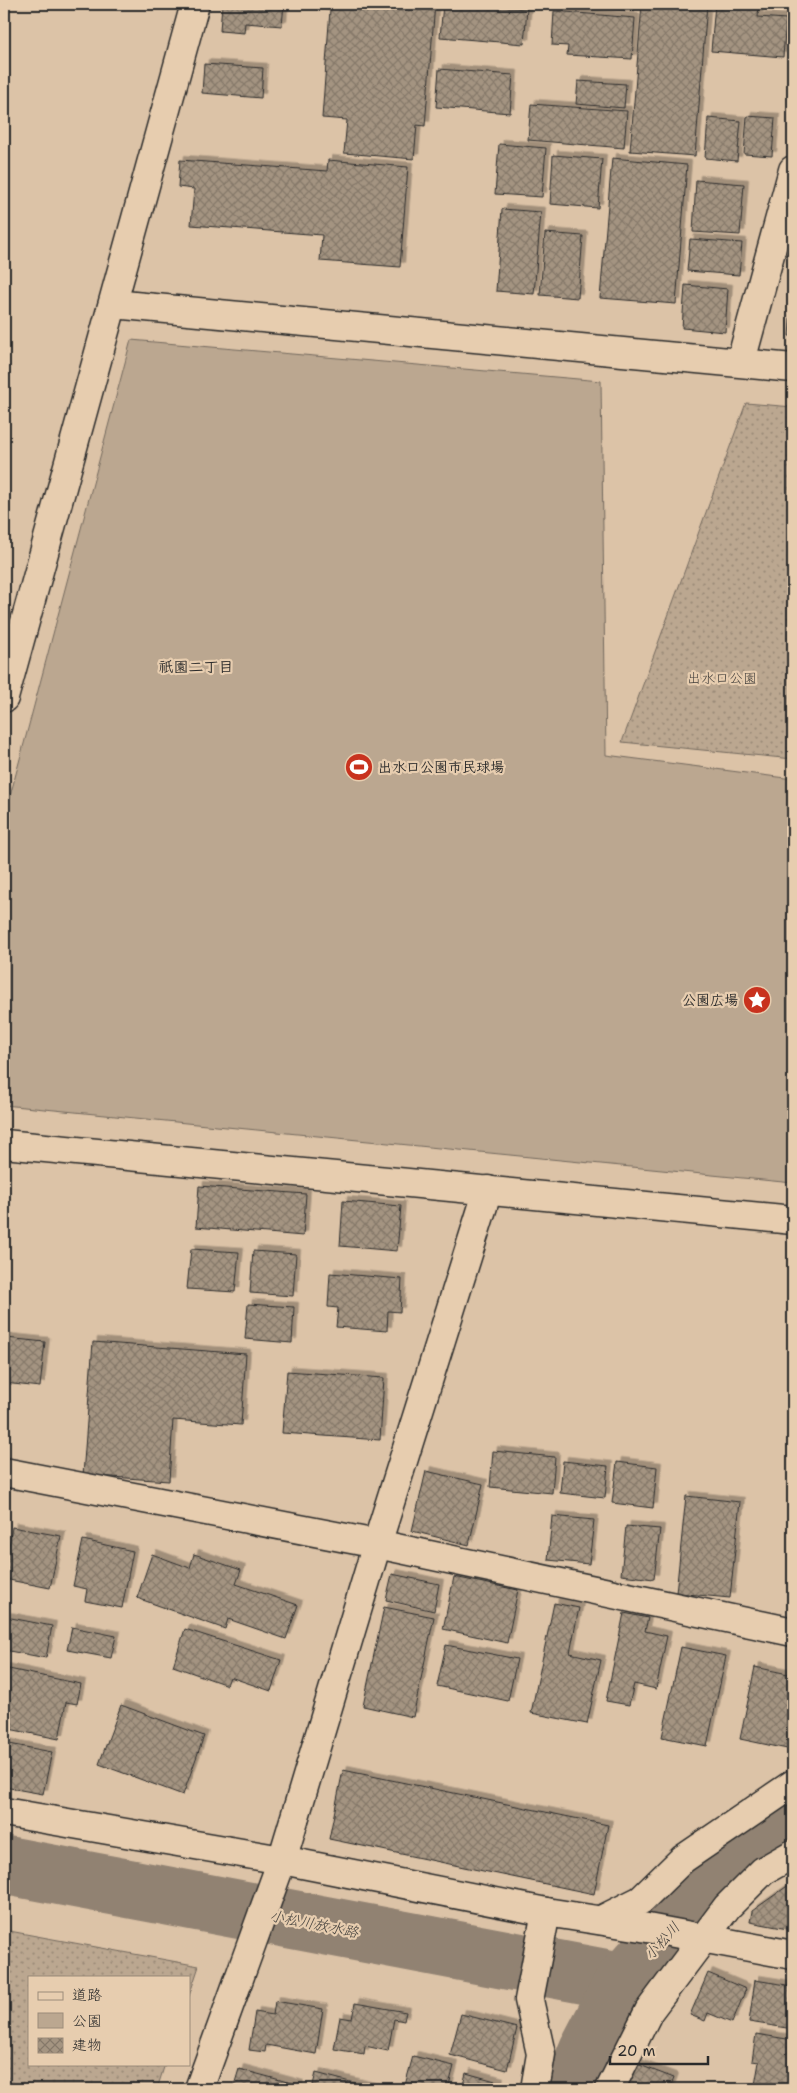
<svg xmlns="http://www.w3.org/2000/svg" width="797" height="2093" font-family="'Shantell Sans','Klee One',sans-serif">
	<defs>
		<pattern id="green-dots" width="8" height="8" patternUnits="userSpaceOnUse" patternTransform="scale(1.25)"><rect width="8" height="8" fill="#bba790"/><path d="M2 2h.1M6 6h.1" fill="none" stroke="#988876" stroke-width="1.8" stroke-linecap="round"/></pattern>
		<pattern id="building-cross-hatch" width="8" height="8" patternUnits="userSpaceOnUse" patternTransform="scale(1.25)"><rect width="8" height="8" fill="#a49481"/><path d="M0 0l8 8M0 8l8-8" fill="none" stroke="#86796a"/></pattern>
		<filter id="shadow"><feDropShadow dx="4.5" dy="-4.5" stdDeviation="0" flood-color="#0004"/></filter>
	</defs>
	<rect width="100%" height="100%" fill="#dcc3a7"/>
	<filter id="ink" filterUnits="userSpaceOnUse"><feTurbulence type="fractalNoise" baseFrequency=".02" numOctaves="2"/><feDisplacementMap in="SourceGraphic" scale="10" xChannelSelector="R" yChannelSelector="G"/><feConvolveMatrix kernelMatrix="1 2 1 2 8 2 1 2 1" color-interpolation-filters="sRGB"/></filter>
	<g filter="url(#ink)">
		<g fill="url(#green-dots)" stroke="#73695e">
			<polygon points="746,403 793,407 793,759 622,742"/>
			<polygon points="4,1930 199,1966 189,1996 189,1977 29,1977 29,2064 165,2064 157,2089 4,2089"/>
		</g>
		<polygon fill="#bba790" stroke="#73695e" points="131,340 601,381 606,755 793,779 793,1183 4,1105 4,819"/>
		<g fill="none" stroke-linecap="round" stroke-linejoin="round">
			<g stroke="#918272" stroke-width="59">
				<polyline points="4,1865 624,1982"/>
				<polyline points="572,2089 588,2051 624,1982 698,1901 793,1826"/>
			</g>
		</g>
		<g fill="url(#building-cross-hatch)" stroke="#2b2b2b" filter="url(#shadow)">
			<polygon points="222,4 284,4 282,26 245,23 244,33 220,31"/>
			<polygon points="297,4 435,4 425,126 417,125 414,159 344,153 347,120 322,118 330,10 297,7"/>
			<polygon points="443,4 527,9 524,44 440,37"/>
			<polygon points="554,4 635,4 634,11"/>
			<polygon points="642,4 707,4 695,156 630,151"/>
			<polygon points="715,4 759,4 758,17 786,19 783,57 711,51"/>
			<polygon points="554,11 635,18 632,59 567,55 568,46 552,45"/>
			<polygon points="204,64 263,68 261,98 202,93"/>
			<polygon points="439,69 513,75 510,113 436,107"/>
			<polygon points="578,81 626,84 624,108 576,104"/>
			<polygon points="531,104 627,111 624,148 528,140"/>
			<polygon points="747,116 775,118 772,156 744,154"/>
			<polygon points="708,118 741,121 737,161 705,158"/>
			<polygon points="499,144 546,148 542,197 495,194"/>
			<polygon points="553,155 602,159 598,208 550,204"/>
			<polygon points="612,158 687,165 676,304 600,298"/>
			<polygon points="180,160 327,171 328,160 408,167 400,267 320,261 322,235 191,225 194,189 178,187"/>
			<polygon points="696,180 744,184 740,235 693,232"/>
			<polygon points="502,209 541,212 534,294 496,291"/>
			<polygon points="545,233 583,236 578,298 540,295"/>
			<polygon points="690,239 742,243 739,275 687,271"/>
			<polygon points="685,285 728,289 725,332 682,328"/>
			<polygon points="792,289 793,289 793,336 789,336"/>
			<polygon points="199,1186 306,1194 303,1236 196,1227"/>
			<polygon points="343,1201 401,1206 397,1251 340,1246"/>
			<polygon points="191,1249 239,1252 235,1292 187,1289"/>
			<polygon points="253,1251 296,1254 293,1296 250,1293"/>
			<polygon points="330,1273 402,1279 400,1312 388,1311 387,1331 336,1327 338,1308 328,1307"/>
			<polygon points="248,1304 294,1307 292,1343 245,1339"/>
			<polygon points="6,1338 45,1342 40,1387 4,1383"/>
			<polygon points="93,1342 246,1354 241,1425 173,1420 169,1481 83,1475"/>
			<polygon points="287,1371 384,1378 380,1440 282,1433"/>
			<polygon points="493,1451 555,1457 552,1493 490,1487"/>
			<polygon points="563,1461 608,1466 605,1498 560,1493"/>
			<polygon points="617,1462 657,1467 653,1508 612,1503"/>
			<polygon points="426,1471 483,1484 469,1545 412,1531"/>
			<polygon points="686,1496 740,1502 730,1598 676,1593"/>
			<polygon points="552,1516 594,1520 589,1564 548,1560"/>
			<polygon points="626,1526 660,1529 654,1579 621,1575"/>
			<polygon points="12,1527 61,1536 50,1588 4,1579"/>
			<polygon points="83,1540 133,1551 122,1608 85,1601 87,1589 73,1586"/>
			<polygon points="152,1554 190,1568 194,1554 241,1570 236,1584 298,1605 286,1639 228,1619 225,1629 137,1598"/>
			<polygon points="793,1566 793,1605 789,1605"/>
			<polygon points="392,1574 439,1584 434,1611 386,1600"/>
			<polygon points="454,1577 518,1590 507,1643 443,1629"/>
			<polygon points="554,1603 579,1608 570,1653 601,1660 587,1724 531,1713"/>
			<polygon points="384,1607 434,1617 413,1717 363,1706"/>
			<polygon points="624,1613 648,1618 645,1631 667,1636 656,1689 634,1684 629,1705 606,1701"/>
			<polygon points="6,1617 52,1626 46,1658 4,1650"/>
			<polygon points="72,1627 116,1636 111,1658 67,1650"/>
			<polygon points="185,1629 281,1660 271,1691 230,1677 227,1685 173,1666"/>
			<polygon points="446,1645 517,1659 508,1701 437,1686"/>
			<polygon points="681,1647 726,1656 707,1746 662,1737"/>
			<polygon points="755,1667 793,1675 792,1750 740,1739"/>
			<polygon points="4,1668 81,1684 77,1704 66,1702 59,1739 4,1728"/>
			<polygon points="121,1705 204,1736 183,1795 99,1764"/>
			<polygon points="4,1743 52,1752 43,1794 4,1787"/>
			<polygon points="343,1770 608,1825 594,1894 329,1839"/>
			<polygon points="793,1882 793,1930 750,1922 752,1911"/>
			<polygon points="708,1973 746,1989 732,2023 708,2013 705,2021 690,2015"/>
			<polygon points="755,1980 793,1986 793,2029 749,2022"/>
			<polygon points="275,2001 323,2009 316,2054 266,2045 265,2052 249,2050 255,2012 273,2015"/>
			<polygon points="355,2003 406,2012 404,2021 394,2019 388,2051 365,2046 364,2054 334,2049 340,2017 352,2019"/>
			<polygon points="461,2014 517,2028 507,2070 450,2055"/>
			<polygon points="756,2034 793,2040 793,2089 755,2085 759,2062 752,2061"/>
			<polygon points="413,2056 454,2066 448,2089 404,2089"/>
			<polygon points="637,2064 674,2078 670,2089 627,2089"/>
			<polygon points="239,2069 299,2085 298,2089 233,2089"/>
			<polygon points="316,2073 377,2089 312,2089"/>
			<polygon points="466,2073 499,2082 497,2089 462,2089"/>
		</g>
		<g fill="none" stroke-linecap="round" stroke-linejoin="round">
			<defs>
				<g id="minor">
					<polyline points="741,361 793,170"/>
					<polyline points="4,698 195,4"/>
					<polyline points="4,1144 793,1220"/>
					<polyline points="4,1472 377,1544 793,1632"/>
					<polyline points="601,1920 641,1900 683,1859 793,1784"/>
					<polyline points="199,2089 282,1860 377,1544 488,1190"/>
					<polyline points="535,2089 541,2054 529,2000 546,1912"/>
					<polyline points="610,2089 649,2011 727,1907 763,1871 793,1854"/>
				</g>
				<g id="tertiary">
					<polyline points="113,304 793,368"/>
					<polyline points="4,1812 282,1860 546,1912 642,1927 793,1955"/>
				</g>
			</defs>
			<use href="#minor" stroke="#2b2b2b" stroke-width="31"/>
			<use href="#tertiary" stroke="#2b2b2b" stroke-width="31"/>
			<use href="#minor" stroke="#e7cdaf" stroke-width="28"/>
			<use href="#tertiary" stroke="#e7cdaf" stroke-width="28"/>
		</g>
	</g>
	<defs>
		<symbol id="stadium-disc" viewBox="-11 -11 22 22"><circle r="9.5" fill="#c8321e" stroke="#e7cdaf"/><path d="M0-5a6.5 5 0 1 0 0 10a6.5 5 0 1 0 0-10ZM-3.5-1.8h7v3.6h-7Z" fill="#fff"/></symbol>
		<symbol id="sight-disc" viewBox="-11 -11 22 22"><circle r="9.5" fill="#c8321e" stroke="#e7cdaf"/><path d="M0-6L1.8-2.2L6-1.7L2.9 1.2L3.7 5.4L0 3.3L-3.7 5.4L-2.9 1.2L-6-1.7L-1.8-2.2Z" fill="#fff"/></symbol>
	</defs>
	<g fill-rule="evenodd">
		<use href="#stadium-disc" x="343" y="751" width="32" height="32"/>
		<use href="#sight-disc" x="741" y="984" width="32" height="32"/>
	</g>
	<g text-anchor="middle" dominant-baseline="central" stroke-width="4.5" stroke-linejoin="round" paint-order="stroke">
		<g font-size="14" fill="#413e3a" stroke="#e7cdaf">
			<text x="722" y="678">出水口公園</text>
		</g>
		<g font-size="14" font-weight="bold" fill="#2b2b2b" stroke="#e7cdaf" text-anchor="start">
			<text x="378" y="767">出水口公園市民球場</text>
			<text x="738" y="1000" text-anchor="end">公園広場</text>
		</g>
		<g font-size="15" font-weight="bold" fill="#2b2b2b" stroke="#e7cdaf">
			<text x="196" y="667">祇園二丁目</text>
		</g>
		<g font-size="15" font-style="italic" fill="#44413d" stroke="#e7cdaf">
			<text transform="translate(314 1924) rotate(11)">小松川放水路</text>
			<text transform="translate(662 1941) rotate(-48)">小松川</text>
		</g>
	</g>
	<rect width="797" height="2093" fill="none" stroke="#e7cdaf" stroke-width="20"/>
	<rect x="10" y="10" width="777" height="2073" fill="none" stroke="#2b2b2b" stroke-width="2" filter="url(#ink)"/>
	<rect x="28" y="1976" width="162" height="90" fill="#e7cdaf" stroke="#9c8c7a"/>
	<rect x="38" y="1992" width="25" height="8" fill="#e7cdaf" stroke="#9c8c7a"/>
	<text x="72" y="2000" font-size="15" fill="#2b2b2b">道路</text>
	<rect x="38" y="2013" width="25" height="15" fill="#bba790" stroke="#9c8c7a"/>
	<text x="72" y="2026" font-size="15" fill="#2b2b2b">公園</text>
	<rect x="38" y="2038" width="25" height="15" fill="url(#building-cross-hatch)" stroke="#9c8c7a"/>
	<text x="72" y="2050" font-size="15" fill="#2b2b2b">建物</text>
	<path d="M610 2056v8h98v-8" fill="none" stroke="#2b2b2b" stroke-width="2.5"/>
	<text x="617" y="2056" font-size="15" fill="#2b2b2b" stroke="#e7cdaf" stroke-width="4" paint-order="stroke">20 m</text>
</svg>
